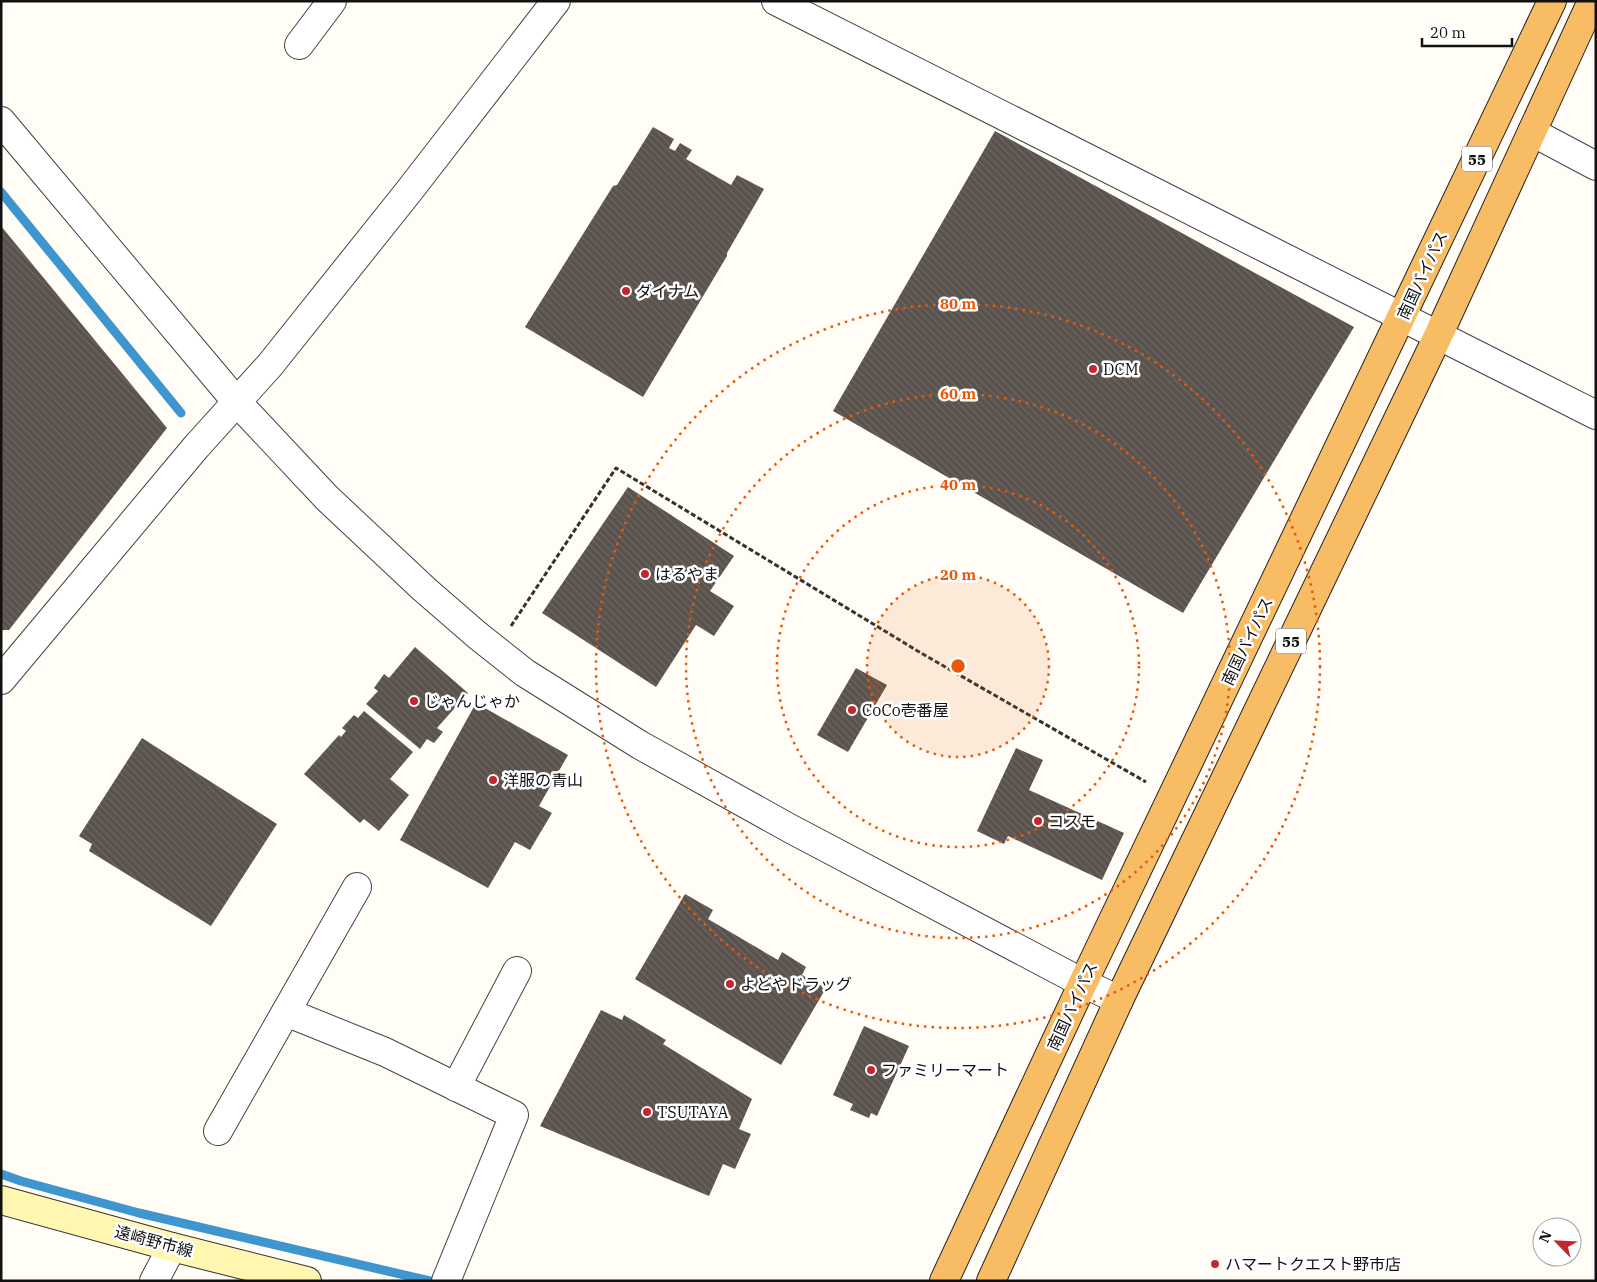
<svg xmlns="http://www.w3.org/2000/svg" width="1597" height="1282" font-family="'IBM Plex Serif','Noto Sans JP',serif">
	<defs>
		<pattern id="building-back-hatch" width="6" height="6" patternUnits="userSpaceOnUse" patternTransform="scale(1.25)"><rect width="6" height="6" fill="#5a524d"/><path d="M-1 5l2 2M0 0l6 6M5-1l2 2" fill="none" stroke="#6d6662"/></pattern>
	</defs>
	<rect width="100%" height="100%" fill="#fffdf5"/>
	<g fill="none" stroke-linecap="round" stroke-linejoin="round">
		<g stroke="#3f96cf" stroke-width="9">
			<polyline points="1,192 181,413"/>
			<polyline points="1,1174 21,1181 139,1213 430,1281"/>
		</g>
	</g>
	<g fill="url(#building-back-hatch)">
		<polygon points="653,127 674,139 669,148 675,151 680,143 692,150 686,159 731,185 737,175 764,189 727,253 727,256 643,397 525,327 613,186 617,185"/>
		<polygon points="995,131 1354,327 1183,613 833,411"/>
		<polygon points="1,226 167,428 9,630 1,630"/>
		<polygon points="628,487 734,556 710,591 734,606 714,636 696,625 656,687 542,613"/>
		<polygon points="415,647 468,693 437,728 443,732 434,743 427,739 420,749 366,704 378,691 374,688 384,674 389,678"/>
		<polygon points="856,668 887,685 848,752 817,735"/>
		<polygon points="476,703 568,755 539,806 552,813 530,850 515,842 488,888 400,840"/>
		<polygon points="364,711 413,752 390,779 409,795 379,831 364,819 360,823 304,774 339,735 341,737 346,731 342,728 354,715 358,718"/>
		<polygon points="142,738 277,824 211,926 89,851 92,844 79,836"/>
		<polygon points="1016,748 1043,760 1029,790 1124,833 1102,880 1008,836 1004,844 977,831"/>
		<polygon points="685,894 713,910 708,919 778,960 782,952 806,967 802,975 826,988 781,1065 635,979"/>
		<polygon points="601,1010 622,1020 624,1015 666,1040 663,1044 752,1099 739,1129 751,1134 735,1169 723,1164 709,1196 540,1126"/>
		<polygon points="864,1026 909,1046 877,1116 871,1113 869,1118 850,1110 853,1104 833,1095"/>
	</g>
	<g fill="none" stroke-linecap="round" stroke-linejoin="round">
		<defs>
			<g id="minor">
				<polyline points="776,1 1596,415"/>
				<polyline points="299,45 332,1"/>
				<polyline points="1532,132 1596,166"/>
				<polyline points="1,680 196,447 270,365 409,191 556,1"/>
				<polyline points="286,1012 385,1052 514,1115 446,1281"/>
				<polyline points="456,1087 517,971"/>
				<polyline points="218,1131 357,887"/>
				<polyline points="154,1281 172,1247"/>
			</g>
			<polyline id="tertiary" points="1,121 236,401 327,498 424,589 477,635 525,673 640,745 791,829 1083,983 1119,1000"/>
			<polyline id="secondary" points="1,1200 172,1247 307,1281"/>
			<g id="trunk">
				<polyline points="944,1281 1083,983 1552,1"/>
				<polyline points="991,1281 1119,1000 1438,336 1592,1"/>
			</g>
		</defs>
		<use href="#minor" stroke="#444" stroke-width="30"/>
		<use href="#tertiary" stroke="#444" stroke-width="30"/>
		<use href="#secondary" stroke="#333" stroke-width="30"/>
		<use href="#trunk" stroke="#222" stroke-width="30"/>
		<polyline stroke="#333" stroke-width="3" stroke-dasharray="5 2.5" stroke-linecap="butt" points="511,626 616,468 921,653 1146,782"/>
		<use href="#minor" stroke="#fff" stroke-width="28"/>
		<use href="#tertiary" stroke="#fff" stroke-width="28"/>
		<use href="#secondary" stroke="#fff6b0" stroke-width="28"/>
		<use href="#trunk" stroke="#f7bc64" stroke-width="28"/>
	</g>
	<circle cx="958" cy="666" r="91" fill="#e8590c" fill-opacity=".12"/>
	<g fill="none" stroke="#e8590c" stroke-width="2.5" stroke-dasharray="2.5 5">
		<circle cx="958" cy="666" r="91"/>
		<circle cx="958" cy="666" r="181"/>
		<circle cx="958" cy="666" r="272"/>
		<circle cx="958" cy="666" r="362"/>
	</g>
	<g fill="#c4262e" stroke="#fff" stroke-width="2">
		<circle cx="626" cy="291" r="5"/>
		<circle cx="1093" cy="369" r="5"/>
		<circle cx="645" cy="574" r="5"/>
		<circle cx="414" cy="701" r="5"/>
		<circle cx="852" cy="710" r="5"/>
		<circle cx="493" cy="780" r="5"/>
		<circle cx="1038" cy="821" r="5"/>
		<circle cx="730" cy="984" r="5"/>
		<circle cx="871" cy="1070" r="5"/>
		<circle cx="647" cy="1112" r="5"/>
		<circle cx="1215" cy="1264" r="5"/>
	</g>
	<g text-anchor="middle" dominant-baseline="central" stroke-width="5" stroke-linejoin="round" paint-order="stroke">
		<g fill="#fff" stroke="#585858" stroke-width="1">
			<rect x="1462" y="146.5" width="30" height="25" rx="4"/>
			<rect x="1276" y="628.5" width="30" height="25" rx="4"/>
		</g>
		<g font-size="15" font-weight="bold" fill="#111">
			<text x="1477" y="159">55</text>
			<text x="1291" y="641">55</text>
		</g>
		<g font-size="16" fill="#111" stroke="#fff">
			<text transform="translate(1422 275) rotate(-65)">南国バイパス</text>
			<text transform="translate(1247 641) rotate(-64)">南国バイパス</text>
			<text transform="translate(1072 1006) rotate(-65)">南国バイパス</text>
			<text transform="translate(154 1241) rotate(15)">遠崎野市線</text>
		</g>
		<g font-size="16" fill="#111" stroke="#fff" text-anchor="start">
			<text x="636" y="291">ダイナム</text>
			<text x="1103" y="369">DCM</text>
			<text x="655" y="574">はるやま</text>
			<text x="424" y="701">じゃんじゃか</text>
			<text x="862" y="710">CoCo壱番屋</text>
			<text x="503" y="780">洋服の青山</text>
			<text x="1048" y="821">コスモ</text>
			<text x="740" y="984">よどやドラッグ</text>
			<text x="881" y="1070">ファミリーマート</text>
			<text x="657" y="1112">TSUTAYA</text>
			<text x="1225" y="1264">ハマートクエスト野市店</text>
		</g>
	</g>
	<circle cx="958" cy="666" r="8" fill="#e8590c" stroke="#fff" stroke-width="2.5"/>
	<g font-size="15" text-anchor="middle" font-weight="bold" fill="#e8590c" stroke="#fff" stroke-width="5" stroke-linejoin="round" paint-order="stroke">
		<text x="958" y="309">80 m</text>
		<text x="958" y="399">60 m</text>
		<text x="958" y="490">40 m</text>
		<text x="958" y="580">20 m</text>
	</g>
	<rect width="1597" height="1282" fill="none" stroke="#111111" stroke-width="5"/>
	<g transform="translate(1557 1242) rotate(294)"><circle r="24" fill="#ffffff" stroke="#a0a0a0"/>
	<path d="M0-4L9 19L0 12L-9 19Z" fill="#c4262e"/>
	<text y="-8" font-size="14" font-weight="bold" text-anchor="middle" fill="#111111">N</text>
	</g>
	<path d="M1422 38v8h90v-8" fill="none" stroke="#111111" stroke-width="2.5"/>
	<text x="1430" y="38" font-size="15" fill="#111111" stroke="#ffffff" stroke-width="4" paint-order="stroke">20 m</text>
</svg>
